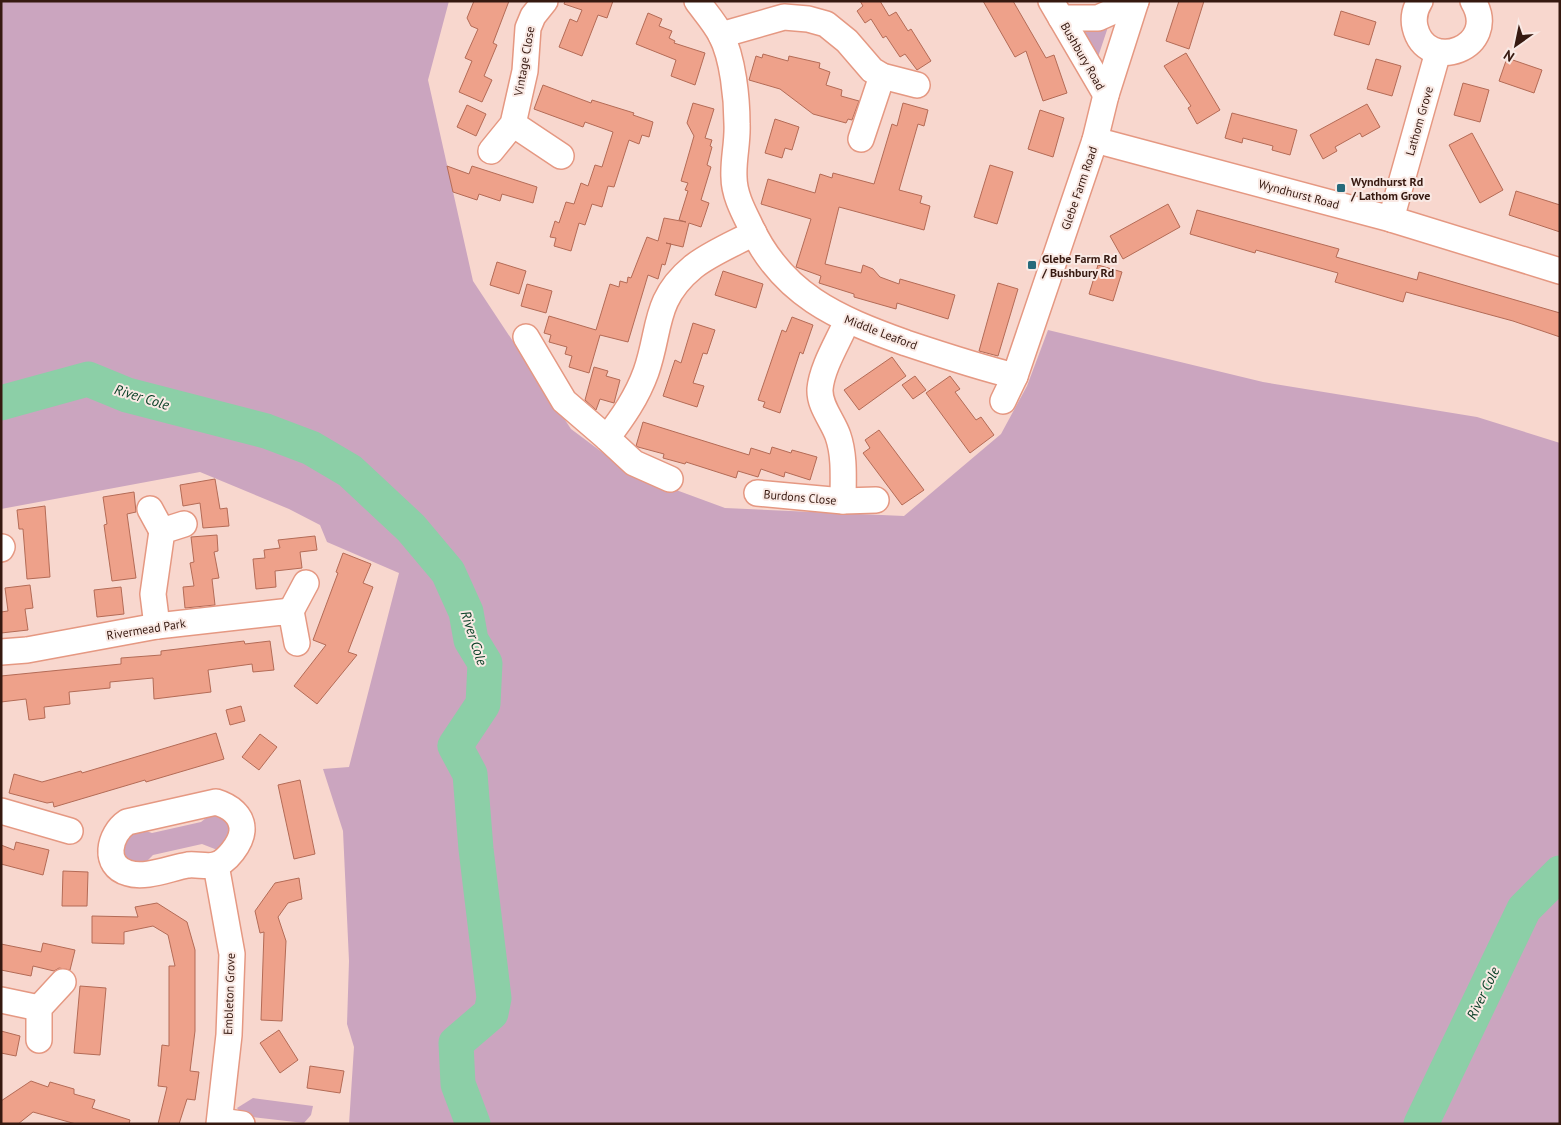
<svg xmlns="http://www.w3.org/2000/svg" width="1561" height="1125" font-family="'PT Sans',sans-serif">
	<rect width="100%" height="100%" fill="#f8d7ce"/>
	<g fill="#cba5bf">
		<polygon points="1,1 449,1 428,80 473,281 571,429 630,473 725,508 904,516 1001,434 1027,386 1048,330 1263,382 1477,417 1560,443 1560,1124 349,1124 354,1047 347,1024 349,961 343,831 323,769 349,767 399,573 327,542 320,525 289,509 200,472 1,509"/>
		<polygon points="1108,27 1097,60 1081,30"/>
		<polygon points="215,811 233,825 220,851 202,844 153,855 142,866 127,862 121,856 124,834 134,827 152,833 201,822"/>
		<polygon points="253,1098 313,1106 311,1115 304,1123 243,1116 237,1108"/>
	</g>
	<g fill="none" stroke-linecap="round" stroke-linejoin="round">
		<g stroke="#8ccfa7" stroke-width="35">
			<polyline points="1,403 88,379 127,395 266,431 311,448 350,471 411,528 448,572 466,612 471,640 485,663 483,704 455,746 470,774 476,849 494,998 491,1013 456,1043 458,1084 473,1124"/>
			<polyline points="1421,1124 1524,909 1560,873"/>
		</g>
	</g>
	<g fill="#eea18a" stroke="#b46b56">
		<polygon points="474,1 509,1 493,43 497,45 484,76 492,80 482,102 459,92 472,61 465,58 478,29 471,26 467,18"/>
		<polygon points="565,1 613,1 607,18 598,15 582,56 559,47 570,19 577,22 582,10 564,4"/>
		<polygon points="860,1 880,1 889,16 896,12 908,31 911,29 931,61 917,70 905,54 900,57 886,36 883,38 871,19 865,23 857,11 863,6"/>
		<polygon points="983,1 1013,1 1046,58 1054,55 1067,93 1043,101 1026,51 1015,57"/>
		<polygon points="1179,1 1204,1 1189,49 1166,41"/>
		<polygon points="1341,11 1376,22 1369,45 1334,35"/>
		<polygon points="648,13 662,19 659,26 672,31 669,38 675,41 674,43 705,53 695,85 671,76 676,60 636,44"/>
		<polygon points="1186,53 1220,110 1197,124 1188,108 1191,106 1164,66"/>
		<polygon points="763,54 788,61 789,56 820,63 819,68 830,72 826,85 842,90 841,96 859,101 852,120 848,119 846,123 813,114 780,89 749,80 756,56 762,58"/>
		<polygon points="1507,58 1542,70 1534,93 1499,81"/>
		<polygon points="1376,59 1401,66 1392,96 1367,89"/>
		<polygon points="1463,83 1489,90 1480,122 1454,115"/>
		<polygon points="543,85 591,103 592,100 634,113 633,115 653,122 649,137 642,135 639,144 629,140 614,187 608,186 602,207 592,204 585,225 579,223 571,251 554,246 556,238 550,237 555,221 559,223 566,202 574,204 581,183 588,186 595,165 602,167 613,132 585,122 583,127 534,109"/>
		<polygon points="693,103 714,109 705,138 712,140 710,146 712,147 707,165 711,167 701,200 709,203 701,227 689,223 683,247 666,243 671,244 665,265 662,264 658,279 648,275 628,342 600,335 589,373 569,367 572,356 565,354 567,347 549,342 551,335 544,333 549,316 596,330 610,284 619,287 620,281 627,283 628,277 631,278 647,237 658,241 664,218 686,222 679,220 688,191 685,190 688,183 681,181 694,136 687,123"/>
		<polygon points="903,103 928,110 924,126 918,124 899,190 922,196 920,203 930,206 924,230 839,207 825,264 861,273 863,265 873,269 880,277 899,284 900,279 955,295 948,319 897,303 896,309 854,297 854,294 819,283 821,276 796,267 811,219 761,204 768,179 815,193 820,174 832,178 833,173 874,184 892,124 897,126"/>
		<polygon points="1367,104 1380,127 1362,137 1360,133 1335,147 1337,151 1323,159 1310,135"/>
		<polygon points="467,105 486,114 476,136 457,127"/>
		<polygon points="1040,110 1064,118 1053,157 1028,149"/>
		<polygon points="1232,113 1297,130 1290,155 1272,150 1273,146 1243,138 1242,143 1225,138"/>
		<polygon points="775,119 799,127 792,150 785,148 782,158 765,153"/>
		<polygon points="1472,133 1503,190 1480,203 1449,145"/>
		<polygon points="990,165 1013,172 997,224 974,217"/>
		<polygon points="447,166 469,174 472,166 537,187 533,203 502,194 500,201 479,194 477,200 453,192"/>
		<polygon points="1516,191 1560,205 1560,232 1509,215"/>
		<polygon points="1168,204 1180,227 1123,259 1110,236"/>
		<polygon points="1197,210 1339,249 1336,257 1417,280 1419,272 1560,313 1560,337 1513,321 1406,292 1403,302 1335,282 1338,273 1256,250 1255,253 1190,234"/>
		<polygon points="497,262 526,271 519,294 490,285"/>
		<polygon points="1098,265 1122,272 1113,301 1089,294"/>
		<polygon points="723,271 763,284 756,308 715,295"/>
		<polygon points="998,283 1018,289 998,356 979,351"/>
		<polygon points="527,284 552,291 546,313 521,306"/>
		<polygon points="792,317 813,325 803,354 800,352 780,413 763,407 765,402 758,400 782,330 786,332"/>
		<polygon points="693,323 715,330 707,354 703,353 693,383 704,386 697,407 663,396 675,360 681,363"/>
		<polygon points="892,357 906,376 859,410 844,390"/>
		<polygon points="594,367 608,371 606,376 620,380 614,403 600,399 596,410 585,400"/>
		<polygon points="915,376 926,390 913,399 902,385"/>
		<polygon points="950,376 960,389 955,392 976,420 981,417 994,435 970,453 926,393"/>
		<polygon points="643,422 749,455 751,448 770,454 772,447 791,453 792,450 817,457 810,480 785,472 784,477 761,469 758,477 738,471 736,478 686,462 685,464 663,458 664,454 638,447 636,446"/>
		<polygon points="879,430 924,490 902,505 863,453 870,448 865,440"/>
		<polygon points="215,479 220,509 227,508 229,526 203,528 200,503 183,506 180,485"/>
		<polygon points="134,492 136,512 127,514 136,578 112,581 104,525 107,524 103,497"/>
		<polygon points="45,506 50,577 27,579 23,529 19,529 17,510"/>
		<polygon points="217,535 218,551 214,552 219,578 212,579 215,605 185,608 183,587 194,586 190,563 194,562 191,537"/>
		<polygon points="315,536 317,550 300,552 302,568 275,571 276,587 256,589 253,559 265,558 264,550 280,548 278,540"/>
		<polygon points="343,553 371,564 363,583 373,587 348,652 357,655 317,704 294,686 326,645 313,640 338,573 336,572"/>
		<polygon points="30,585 33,608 25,609 28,630 1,633 1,612 8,611 5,588"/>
		<polygon points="121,587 124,614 97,617 94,590"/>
		<polygon points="244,641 245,644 270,641 274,670 253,672 252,664 208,670 211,692 154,699 153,678 110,682 110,688 69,692 70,704 44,707 45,718 29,720 26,699 1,702 1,676 121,664 121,658 161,655 161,651"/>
		<polygon points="241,706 245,721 230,725 226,710"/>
		<polygon points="216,733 224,759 146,782 145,780 54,807 53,802 47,803 9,793 14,774 42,782 81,771 82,773"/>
		<polygon points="260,734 277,747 259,770 242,757"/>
		<polygon points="300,780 315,854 294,859 278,785"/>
		<polygon points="16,842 49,850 43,875 1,864 1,845 14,850"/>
		<polygon points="63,871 88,872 87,906 62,906"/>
		<polygon points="299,878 302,899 288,903 278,917 286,941 282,1021 261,1020 264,932 260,933 255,911 275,883"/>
		<polygon points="157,903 187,922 195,950 195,1031 190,1071 199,1072 195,1100 187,1099 179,1124 158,1124 167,1087 158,1086 162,1045 169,1046 169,966 175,966 168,935 153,926 124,932 124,944 92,943 92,916 138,917 135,907"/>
		<polygon points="43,943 75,950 70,970 59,968 54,971 33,966 31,976 1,970 1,944 41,952"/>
		<polygon points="80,986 106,988 100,1055 74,1053"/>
		<polygon points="279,1030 298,1060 280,1073 260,1043"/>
		<polygon points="1,1031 20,1036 16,1056 1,1053"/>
		<polygon points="310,1066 344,1071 340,1093 307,1088"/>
		<polygon points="31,1081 48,1087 50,1082 74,1089 74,1094 95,1100 92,1108 130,1120 129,1124 76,1124 33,1112 18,1124 1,1124 1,1101"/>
	</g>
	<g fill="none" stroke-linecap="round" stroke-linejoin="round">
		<defs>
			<g id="minor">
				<path d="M 697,1 C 705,12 715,23 721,35 C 733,58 737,99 737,124 C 738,142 733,159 734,177 C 734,193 742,209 749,223 C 781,295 837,318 906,343 C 942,355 978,367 1015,376"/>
				<polyline points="1051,1 1106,95"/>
				<path d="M 1420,1 C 1415,9 1413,18 1415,27 C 1426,75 1501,48 1473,1"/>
				<polyline points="1061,18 1098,18 1136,1"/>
				<polyline points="721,35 784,17 808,19 826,24 847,41 872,70 882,76 917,85"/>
				<polyline points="513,124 561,156"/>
				<polyline points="861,139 882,76"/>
				<polyline points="1095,140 1391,219 1560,271"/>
				<polyline points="491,151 513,124 525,71 528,28 533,16 545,1"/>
				<polyline points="1391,219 1438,52"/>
				<path d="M 526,337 L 564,401 L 607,438 C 623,417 637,397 646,372 C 661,329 653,300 693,267 C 709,254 735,243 754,233"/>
				<polyline points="1003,401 1015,376 1095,140 1106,95 1136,1"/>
				<polyline points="607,438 634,463 670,479"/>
				<polyline points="757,493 843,501 876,500"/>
				<path d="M 843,501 C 843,480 845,456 838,436 C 833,421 819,406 820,389 C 822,367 838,342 847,321"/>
				<polyline points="150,509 162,531"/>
				<polyline points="1,549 2,547"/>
				<polyline points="291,611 306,583"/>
				<polyline points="157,626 153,594 162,531 184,524"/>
				<polyline points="1,652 27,650 157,626 291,611 297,643"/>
				<path d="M 216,802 C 229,806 243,815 242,831 C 241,843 227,862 215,865 C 207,867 196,864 188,865 C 170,868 145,879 128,873 C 102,866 109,834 127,822 Z"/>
				<polyline points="1,811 70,831"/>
				<polyline points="216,865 232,954 229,1035 219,1124"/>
				<polyline points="1,1000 39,1008"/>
				<polyline points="39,1040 39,1008 63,982"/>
				<polyline points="220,1121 242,1124"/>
			</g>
		</defs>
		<use href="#minor" stroke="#e59882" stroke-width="28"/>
		<use href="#minor" stroke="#fff" stroke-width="25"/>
	</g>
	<g fill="#266a7b" stroke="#f9e9e4" stroke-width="2">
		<rect x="1336" y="183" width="10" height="10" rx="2.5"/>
		<rect x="1027" y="260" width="10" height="10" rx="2.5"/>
	</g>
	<g text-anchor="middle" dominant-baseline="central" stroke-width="4" stroke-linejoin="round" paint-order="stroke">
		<g font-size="12" fill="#361910" stroke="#f9e9e4">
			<text transform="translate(1083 56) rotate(60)">Bushbury Road</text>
			<text transform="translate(524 61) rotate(-80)">Vintage Close</text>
			<text transform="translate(1419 121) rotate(-74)">Lathom Grove</text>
			<text transform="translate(1079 188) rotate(-71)">Glebe Farm Road</text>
			<text transform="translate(1299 194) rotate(15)">Wyndhurst Road</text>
			<text transform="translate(881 332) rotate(21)">Middle Leaford</text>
			<text transform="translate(800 497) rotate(5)">Burdons Close</text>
			<text transform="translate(146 629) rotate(-9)">Rivermead Park</text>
			<text transform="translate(229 994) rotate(-88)">Embleton Grove</text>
		</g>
		<g font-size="12" font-weight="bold" fill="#361910" stroke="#f9e9e4" text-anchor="start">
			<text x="1351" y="181">Wyndhurst Rd<tspan x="1351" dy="14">/ Lathom Grove</tspan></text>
			<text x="1042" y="258">Glebe Farm Rd<tspan x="1042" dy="14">/ Bushbury Rd</tspan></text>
		</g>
		<g font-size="14" font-style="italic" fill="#043c22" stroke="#f9e9e4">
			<text transform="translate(142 397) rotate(17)">River Cole</text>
			<text transform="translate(474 638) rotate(72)">River Cole</text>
			<text transform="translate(1483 993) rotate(-64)">River Cole</text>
		</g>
	</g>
	<rect width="1561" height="1125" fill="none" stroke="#361910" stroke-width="5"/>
	<g transform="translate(1516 45) rotate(213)" stroke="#f9e9e4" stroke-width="4" paint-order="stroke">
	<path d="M0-4L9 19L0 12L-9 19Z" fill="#361910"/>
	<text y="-8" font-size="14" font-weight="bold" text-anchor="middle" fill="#361910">N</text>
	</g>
</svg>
